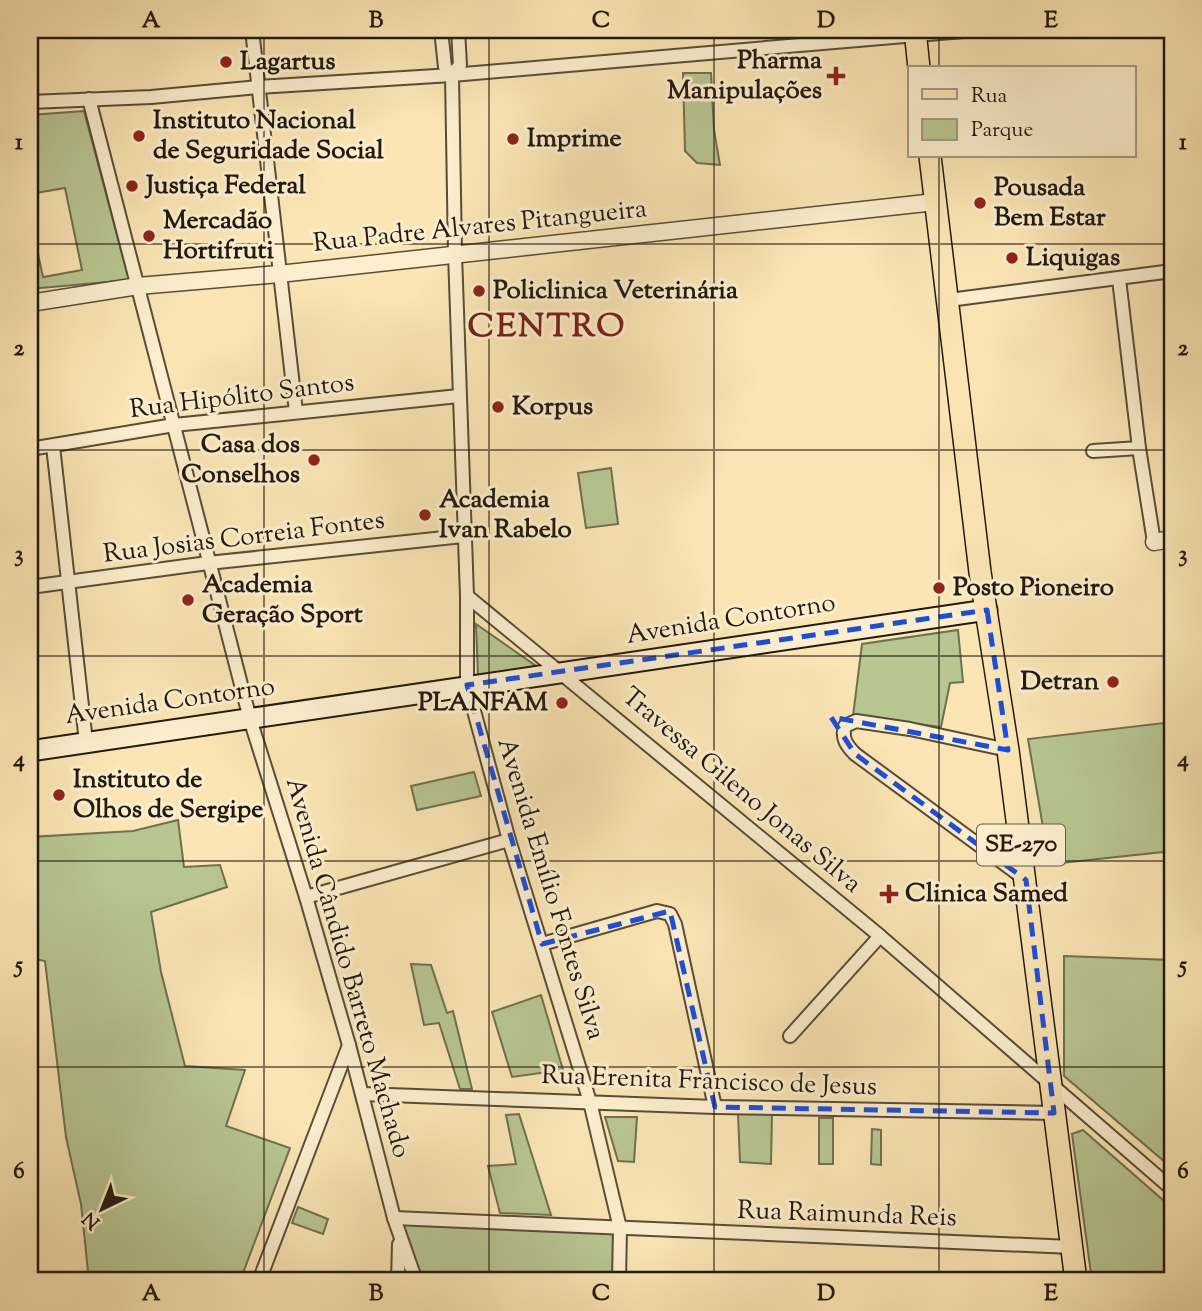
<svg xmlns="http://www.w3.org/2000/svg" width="1202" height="1311" font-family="'Sorts Mill Goudy',serif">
	<rect width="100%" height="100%" fill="#fbe5b4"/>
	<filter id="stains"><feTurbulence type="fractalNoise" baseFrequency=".00286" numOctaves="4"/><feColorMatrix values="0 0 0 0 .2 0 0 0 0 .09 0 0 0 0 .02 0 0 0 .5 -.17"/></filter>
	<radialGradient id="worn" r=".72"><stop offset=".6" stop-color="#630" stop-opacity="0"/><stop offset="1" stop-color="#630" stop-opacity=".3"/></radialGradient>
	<g fill="#b8c692" stroke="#6e7050" stroke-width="2">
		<polygon points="683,73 711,73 714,130 720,165 697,163 685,151"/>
		<polygon points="84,111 129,280 30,289 30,217 43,277 82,270 65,188 30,194 30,115"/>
		<polygon points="611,468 618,524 586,528 578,473"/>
		<polygon points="476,624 536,666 478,676"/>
		<polygon points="958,630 963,682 950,683 941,727 853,716 862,644"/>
		<polygon points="1172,722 1172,851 1052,864 1047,851 1028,739"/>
		<polygon points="474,772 481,796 417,810 411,786"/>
		<polygon points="178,820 184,867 220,865 227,887 151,912 161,972 185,1066 245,1070 226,1126 290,1148 240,1281 89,1281 81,1204 66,1137 45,961 30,958 30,837 133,831"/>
		<polygon points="1064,956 1172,960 1172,1168 1064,1076"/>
		<polygon points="411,964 431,965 447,1013 453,1011 472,1089 460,1089 439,1023 424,1025"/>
		<polygon points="541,995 563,1070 512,1077 492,1012"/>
		<polygon points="772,1113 771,1164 740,1162 738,1114"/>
		<polygon points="519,1114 551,1215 500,1213 488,1166 516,1164 506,1115"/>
		<polygon points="605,1117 637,1117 634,1162 618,1161"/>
		<rect x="819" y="1118" width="14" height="46"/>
		<polygon points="872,1129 881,1130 881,1165 871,1164"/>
		<polygon points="1083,1130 1172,1208 1172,1281 1092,1281 1072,1134"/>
		<polygon points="298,1207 328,1219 323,1234 292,1223"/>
		<polygon points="397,1223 615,1232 614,1281 419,1281"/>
	</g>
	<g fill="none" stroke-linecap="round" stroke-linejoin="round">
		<defs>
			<g id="minor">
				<polyline points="252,30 296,412"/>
				<polyline points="441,30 445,67 452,75"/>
				<polyline points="458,30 460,65 452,75 455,254 467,596 467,685 509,840 590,1102 620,1228 619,1281"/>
				<polyline points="89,99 250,719 306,897 349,1045 394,1218 416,1281"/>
				<polyline points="30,102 151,97 258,87 452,75 975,30"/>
				<polyline points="1119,279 1139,448 1154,542"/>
				<polyline points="949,300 1172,271"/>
				<polyline points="53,446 86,742"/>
				<polyline points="30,449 174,425 459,396"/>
				<polyline points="1093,451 1139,448"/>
				<polyline points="30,587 208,563 463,536"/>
				<polyline points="467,596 880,936 1172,1189"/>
				<path d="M 1008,750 L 910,729 L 856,721 L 845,726 C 841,738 847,746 855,754 L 1025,879"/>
				<polyline points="306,897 509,840"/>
				<polyline points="542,944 657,911 670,914 675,924 715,1107"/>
				<polyline points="790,1036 880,936"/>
				<polyline points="362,1094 715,1107 1054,1113"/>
				<polyline points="394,1218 1072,1247"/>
				<polyline points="259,1281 349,1045"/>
				<polyline points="398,1281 399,1244"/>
			</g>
			<g id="tertiary">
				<polyline points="30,303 138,286 279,274 935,202"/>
				<polyline points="1154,542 1172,539"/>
			</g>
			<polyline id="secondary" points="30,751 987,610"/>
			<g id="primary">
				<polyline points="915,30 919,68"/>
				<polyline points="930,156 980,572 1008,750 1076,1281"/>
			</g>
		</defs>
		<use href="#minor" stroke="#594c38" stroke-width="16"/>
		<use href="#tertiary" stroke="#594c38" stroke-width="19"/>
		<use href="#secondary" stroke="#23190e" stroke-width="23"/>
		<use href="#primary" stroke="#23190e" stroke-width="24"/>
		<use href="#minor" stroke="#fceece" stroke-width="12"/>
		<use href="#tertiary" stroke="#fceece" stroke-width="16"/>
		<use href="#secondary" stroke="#fceece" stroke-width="19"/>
		<use href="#primary" stroke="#fbe5b4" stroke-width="21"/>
	</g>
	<path fill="none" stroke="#1d4ed8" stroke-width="5" stroke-dasharray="14 9" stroke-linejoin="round" d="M 987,610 L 1008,750 L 831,717 L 855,754 L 1026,880 L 1054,1113 L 715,1107 L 670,911 L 542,944 L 467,685 Z"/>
	<path fill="none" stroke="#23190e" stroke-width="2" stroke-opacity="0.55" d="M 264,30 L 264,1281M 489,30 L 489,1281M 714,30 L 714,1281M 939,30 L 939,68M 939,156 L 939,1281M 30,244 L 1172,244M 30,450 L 1172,450M 30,656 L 1172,656M 30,861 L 1172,861M 30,1067 L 1172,1067"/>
	<g fill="#8f2418" stroke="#fceece" stroke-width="2.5">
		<circle cx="226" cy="62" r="7"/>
		<path d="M832.5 65.5h7v7h7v7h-7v7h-7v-7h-7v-7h7z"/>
		<circle cx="139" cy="136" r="7"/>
		<circle cx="513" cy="139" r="7"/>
		<circle cx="132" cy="186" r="7"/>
		<circle cx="980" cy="203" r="7"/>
		<circle cx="149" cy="236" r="7"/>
		<circle cx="1012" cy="258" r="7"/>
		<circle cx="479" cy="291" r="7"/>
		<circle cx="498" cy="407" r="7"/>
		<circle cx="314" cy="460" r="7"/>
		<circle cx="425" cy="515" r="7"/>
		<circle cx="939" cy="588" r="7"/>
		<circle cx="188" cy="600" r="7"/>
		<circle cx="1113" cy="682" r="7"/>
		<circle cx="562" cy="703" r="7"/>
		<circle cx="59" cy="795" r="7"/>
		<path d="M885.5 883.5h7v7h7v7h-7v7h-7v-7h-7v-7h7z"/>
	</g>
	<g text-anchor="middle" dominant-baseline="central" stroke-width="6" stroke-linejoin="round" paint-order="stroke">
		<rect fill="#fceece" stroke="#645948" stroke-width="2" x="977" y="824.5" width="88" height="41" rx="5"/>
		<g font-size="24" font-weight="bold" fill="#23190e">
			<text x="1021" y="845">SE-270</text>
		</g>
		<g font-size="26" font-weight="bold" fill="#23190e" stroke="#fceece" text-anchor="start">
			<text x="822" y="61" text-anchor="end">Pharma<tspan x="822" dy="30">Manipulações</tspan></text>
			<text x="240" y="62">Lagartus</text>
			<text x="153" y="121">Instituto Nacional<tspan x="153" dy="30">de Seguridade Social</tspan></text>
			<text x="527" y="139">Imprime</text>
			<text x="146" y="186">Justiça Federal</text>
			<text x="994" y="188">Pousada<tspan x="994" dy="30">Bem Estar</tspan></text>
			<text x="163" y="221">Mercadão<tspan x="163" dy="30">Hortifruti</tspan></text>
			<text x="1026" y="258">Liquigas</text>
			<text x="493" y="291">Policlinica Veterinária</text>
			<text x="512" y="407">Korpus</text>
			<text x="300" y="445" text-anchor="end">Casa dos<tspan x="300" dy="30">Conselhos</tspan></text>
			<text x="439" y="500">Academia<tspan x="439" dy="30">Ivan Rabelo</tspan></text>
			<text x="202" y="585">Academia<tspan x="202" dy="30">Geração Sport</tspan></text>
			<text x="953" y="588">Posto Pioneiro</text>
			<text x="1099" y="682" text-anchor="end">Detran</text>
			<text x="548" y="703" text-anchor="end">PLANFAM</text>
			<text x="73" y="780">Instituto de<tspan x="73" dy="30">Olhos de Sergipe</tspan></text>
			<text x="905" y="894">Clinica Samed</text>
		</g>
		<g font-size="26" fill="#23190e" stroke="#fceece">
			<text transform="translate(480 227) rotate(-6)">Rua Padre Alvares Pitangueira</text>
			<text transform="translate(242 397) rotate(-7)">Rua Hipólito Santos</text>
			<text transform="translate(244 538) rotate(-7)">Rua Josias Correia Fontes</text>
			<text transform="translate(731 620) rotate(-9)">Avenida Contorno</text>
			<text transform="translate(170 702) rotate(-8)">Avenida Contorno</text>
			<text transform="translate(741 791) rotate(40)">Travessa Gileno Jonas Silva</text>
			<text transform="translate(550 889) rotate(73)">Avenida Emílio Fontes Silva</text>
			<text transform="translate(347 968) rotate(74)">Avenida Cândido Barreto Machado</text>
			<text transform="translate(709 1082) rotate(2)">Rua Erenita Francisco de Jesus</text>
			<text transform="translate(847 1215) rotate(2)">Rua Raimunda Reis</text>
		</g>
		<g font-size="33" font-weight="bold" letter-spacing="2" fill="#7a1f14" stroke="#fceece">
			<text x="547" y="328">CENTRO</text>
		</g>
	</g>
	<rect width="1202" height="1311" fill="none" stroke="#fbe5b4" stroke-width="77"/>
	<rect x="908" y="66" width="228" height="91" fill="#fceece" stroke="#a59981" stroke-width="2"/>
	<rect x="922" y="89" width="35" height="10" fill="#fbe5b4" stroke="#a59981" stroke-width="2"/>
	<text x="971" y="102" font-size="21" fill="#23190e">Rua</text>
	<rect x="922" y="119" width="35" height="21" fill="#b8c692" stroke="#a59981" stroke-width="2"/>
	<text x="971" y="136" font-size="21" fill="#23190e">Parque</text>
	<g transform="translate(102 1209) rotate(223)" stroke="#fceece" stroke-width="5" paint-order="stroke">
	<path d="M0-5L12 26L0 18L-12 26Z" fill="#23190e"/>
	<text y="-10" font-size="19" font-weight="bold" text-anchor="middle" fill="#23190e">N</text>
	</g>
	<rect x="38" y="38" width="1126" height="1234" fill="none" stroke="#23190e" stroke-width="2.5"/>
	<g font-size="23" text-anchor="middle" font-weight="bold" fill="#23190e">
		<text x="151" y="27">A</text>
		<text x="376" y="27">B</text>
		<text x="601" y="27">C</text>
		<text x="826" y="27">D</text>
		<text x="1051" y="27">E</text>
		<text x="19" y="149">1</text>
		<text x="1183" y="149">1</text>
		<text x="19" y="355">2</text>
		<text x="1183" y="355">2</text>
		<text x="19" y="561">3</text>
		<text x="1183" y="561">3</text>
		<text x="19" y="766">4</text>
		<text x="1183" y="766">4</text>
		<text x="19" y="972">5</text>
		<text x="1183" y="972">5</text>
		<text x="19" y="1178">6</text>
		<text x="1183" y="1178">6</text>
		<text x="151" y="1300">A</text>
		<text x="376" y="1300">B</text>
		<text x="601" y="1300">C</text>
		<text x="826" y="1300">D</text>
		<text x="1051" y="1300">E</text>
	</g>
	<rect width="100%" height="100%" filter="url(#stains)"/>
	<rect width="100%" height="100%" fill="url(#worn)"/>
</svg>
